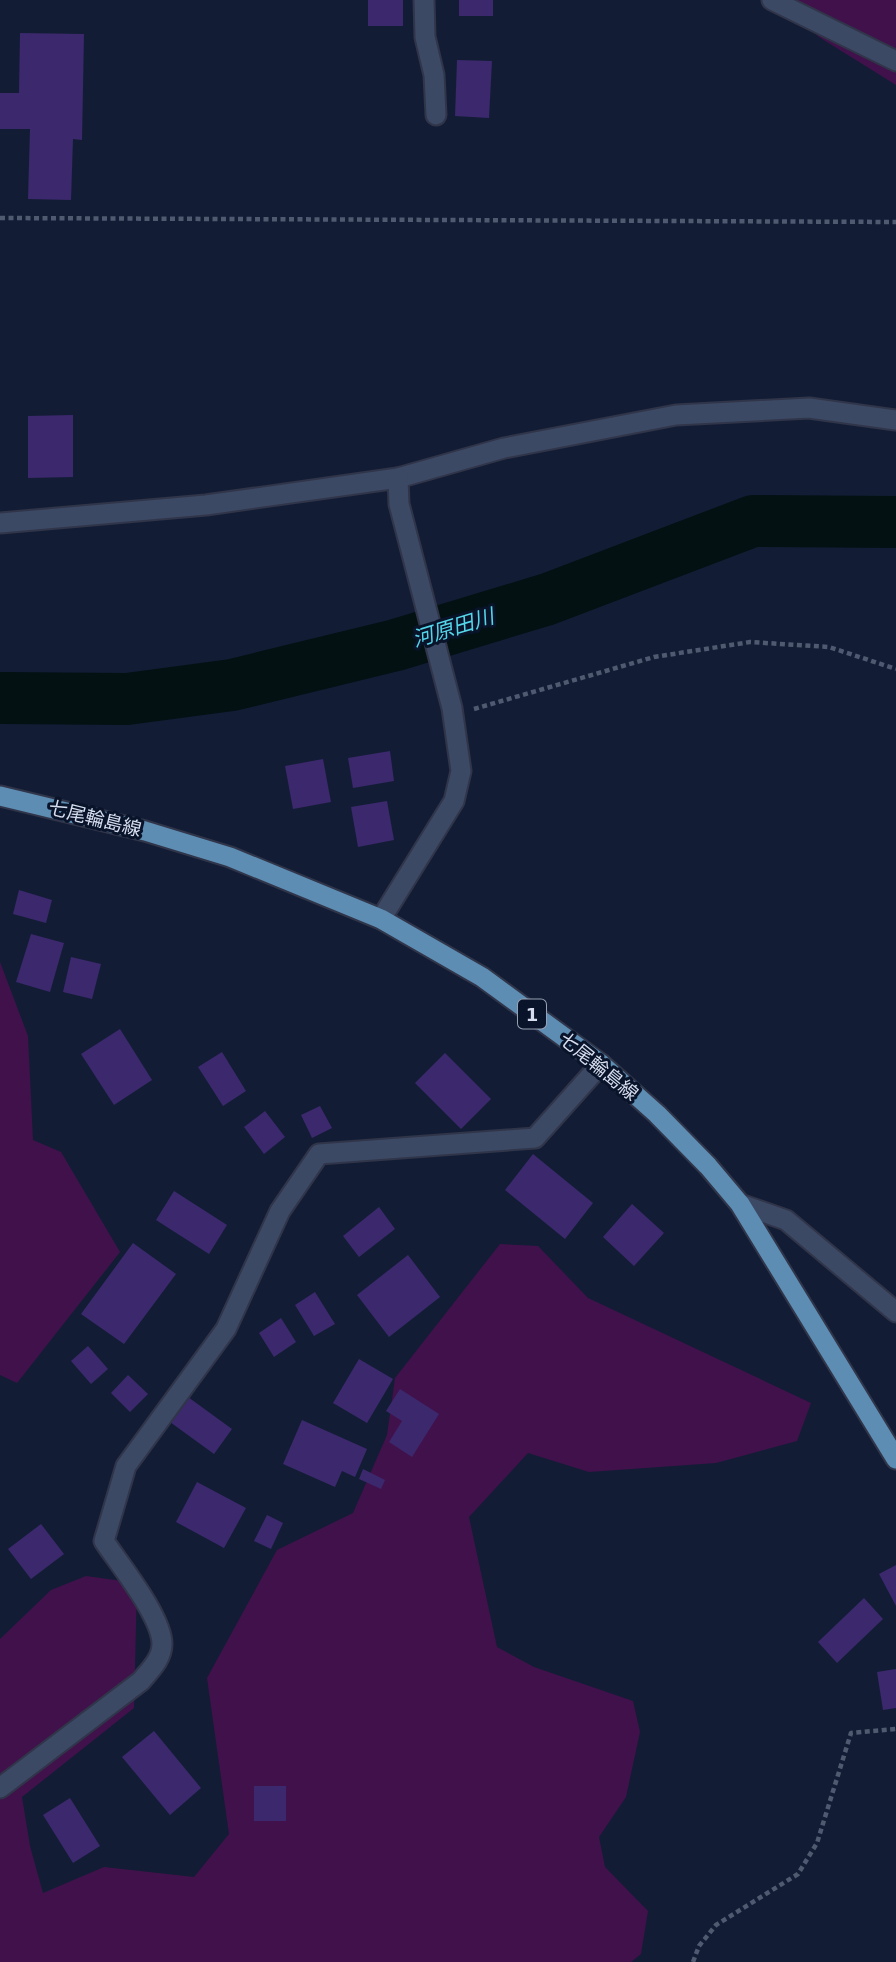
<svg xmlns="http://www.w3.org/2000/svg" width="896" height="1962" font-family="'DejaVu Sans','Noto Sans JP',sans-serif">
	<rect width="100%" height="100%" fill="#121d35"/>
	<g fill="#41114b">
		<polygon points="781,0 896,0 896,85 819,37"/>
		<polygon points="0,962 28,1036 33,1140 61,1152 120,1252 17,1383 0,1375"/>
		<polygon points="500,1244 538,1246 588,1298 811,1403 797,1441 716,1463 589,1472 528,1453 469,1517 497,1647 534,1667 633,1701 640,1732 626,1797 599,1837 605,1867 648,1911 641,1954 631,1962 0,1962 0,1639 51,1590 86,1576 137,1583 134,1708 22,1797 30,1846 43,1893 104,1867 194,1877 229,1834 207,1678 277,1550 353,1513 387,1435 395,1378"/>
	</g>
	<g fill="none" stroke-linecap="round" stroke-linejoin="round">
		<polyline stroke="#031113" stroke-width="52" points="0,698 127,699 232,685 396,645 548,599 753,521 896,522"/>
	</g>
	<g fill="#3c286d">
		<rect x="368" y="0" width="35" height="26"/>
		<rect x="459" y="0" width="34" height="16"/>
		<polygon points="20,33 84,34 82,140 73,139 71,200 28,199 30,129 0,129 0,93 19,93"/>
		<polygon points="457,60 492,61 489,118 455,116"/>
		<polygon points="73,415 73,477 28,478 28,416"/>
		<polygon points="390,751 394,781 353,788 348,758"/>
		<polygon points="323,759 331,802 293,809 285,766"/>
		<polygon points="387,801 394,840 358,847 351,807"/>
		<polygon points="19,890 52,900 46,923 13,914"/>
		<polygon points="31,934 64,943 50,992 16,982"/>
		<polygon points="71,957 101,964 92,999 63,992"/>
		<polygon points="120,1029 152,1080 114,1105 81,1054"/>
		<polygon points="222,1052 246,1091 223,1106 198,1067"/>
		<polygon points="445,1053 491,1099 461,1129 415,1083"/>
		<polygon points="320,1106 332,1128 312,1138 301,1115"/>
		<polygon points="265,1111 285,1137 264,1154 244,1127"/>
		<polygon points="533,1154 593,1203 565,1239 505,1190"/>
		<polygon points="174,1191 227,1225 209,1254 156,1220"/>
		<polygon points="632,1204 664,1233 634,1266 603,1237"/>
		<polygon points="379,1207 395,1229 359,1257 343,1236"/>
		<polygon points="133,1243 176,1274 124,1344 81,1314"/>
		<polygon points="408,1255 440,1297 389,1337 357,1295"/>
		<polygon points="315,1292 335,1324 314,1336 295,1305"/>
		<polygon points="281,1318 296,1342 274,1357 259,1333"/>
		<polygon points="88,1346 108,1369 91,1384 71,1361"/>
		<polygon points="359,1359 393,1379 367,1423 333,1403"/>
		<polygon points="128,1375 148,1394 130,1412 111,1393"/>
		<polygon points="400,1389 439,1414 412,1457 389,1442 402,1421 386,1411"/>
		<polygon points="188,1397 232,1429 214,1454 170,1422"/>
		<polygon points="302,1420 367,1449 355,1477 342,1471 335,1487 283,1464"/>
		<polygon points="363,1469 385,1480 381,1489 359,1479"/>
		<polygon points="197,1482 246,1508 224,1548 176,1522"/>
		<polygon points="267,1515 283,1523 271,1549 254,1541"/>
		<polygon points="41,1524 64,1554 31,1579 8,1549"/>
		<polygon points="896,1565 896,1606 879,1574"/>
		<polygon points="864,1598 883,1619 837,1663 818,1642"/>
		<polygon points="896,1669 896,1708 883,1710 877,1672"/>
		<polygon points="154,1731 201,1788 170,1815 122,1757"/>
		<rect x="254" y="1786" width="32" height="35"/>
		<polygon points="70,1798 100,1846 73,1863 43,1815"/>
	</g>
	<g fill="none" stroke-linecap="round" stroke-linejoin="round">
		<defs>
			<g id="minor">
				<polyline points="424,0 425,37 434,75 436,115"/>
				<polyline points="772,0 896,61"/>
				<polyline points="0,523 206,505 398,478 504,448 676,415 809,408 896,420"/>
				<polyline points="381,919 454,801 461,771 452,708 399,504 398,478"/>
				<polyline points="740,1204 786,1220 896,1312"/>
				<path d="M 0,1788 L 141,1681 C 150,1670 162,1659 162,1644 C 162,1617 120,1565 104,1541 L 126,1466 L 226,1329 L 280,1211 L 319,1154 L 535,1138 L 601,1064"/>
			</g>
			<polyline id="primary" points="0,796 145,831 230,857 381,919 482,977 601,1064 657,1114 708,1166 740,1204 896,1459"/>
		</defs>
		<use href="#minor" stroke="#30354a" stroke-width="23"/>
		<use href="#primary" stroke="#30354a" stroke-width="23"/>
		<g stroke="#4f596f" stroke-width="4.5" stroke-dasharray="5 3.5" stroke-linecap="butt">
			<polyline points="0,218 896,222"/>
			<polyline points="474,709 654,657 750,642 829,647 896,669"/>
			<polyline points="693,1962 699,1946 716,1925 798,1874 817,1843 851,1733 896,1729"/>
		</g>
		<use href="#minor" stroke="#3c4964" stroke-width="19"/>
		<use href="#primary" stroke="#5d8db3" stroke-width="19"/>
	</g>
	<g text-anchor="middle" dominant-baseline="central" stroke-width="6" stroke-linejoin="round" paint-order="stroke">
		<rect fill="#09142b" stroke="#98a1b4" stroke-width="2" x="518" y="999.5" width="28" height="29" rx="5"/>
		<g font-size="18" font-weight="bold" fill="#d5ddee">
			<text x="532" y="1014">1</text>
		</g>
		<g font-size="19" fill="#d5ddee" stroke="#09142b">
			<text transform="translate(95 818) rotate(14)">七尾輪島線</text>
			<text transform="translate(599 1066) rotate(39)">七尾輪島線</text>
		</g>
		<g font-size="21" font-style="italic" fill="#54d5e8" stroke="#09142b">
			<text transform="translate(453 628) rotate(-17)">河原田川</text>
		</g>
	</g>
</svg>
